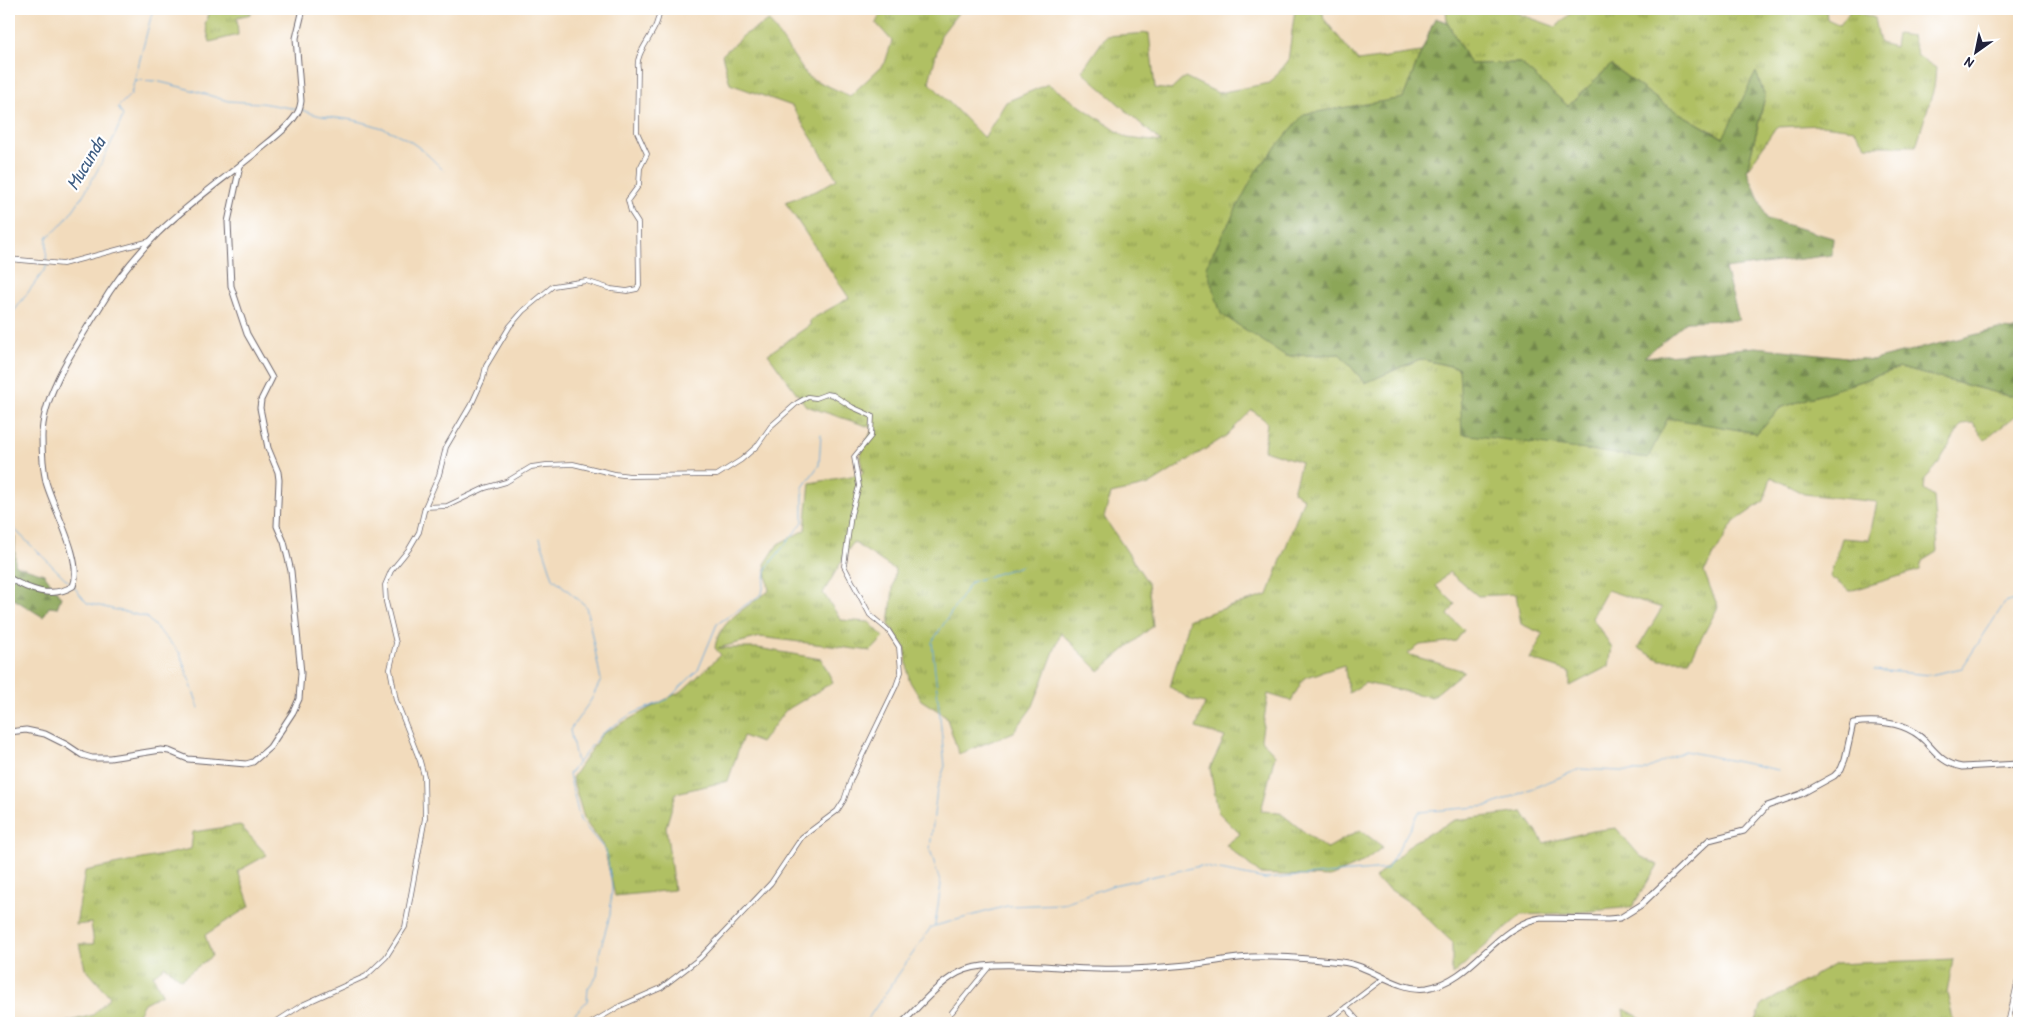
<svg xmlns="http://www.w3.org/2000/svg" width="2028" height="1032" font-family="'Patrick Hand',sans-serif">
	<defs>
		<pattern id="grass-tufts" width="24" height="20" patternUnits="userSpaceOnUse" patternTransform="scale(1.25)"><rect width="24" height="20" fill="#b0c063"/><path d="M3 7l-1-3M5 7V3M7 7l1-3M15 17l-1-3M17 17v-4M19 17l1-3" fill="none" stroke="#8f9c53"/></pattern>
		<pattern id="forest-firs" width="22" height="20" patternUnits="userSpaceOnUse" patternTransform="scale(1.25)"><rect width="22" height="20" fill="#8ca659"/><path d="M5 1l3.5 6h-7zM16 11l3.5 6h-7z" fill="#72874b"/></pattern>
	</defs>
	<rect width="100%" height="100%" fill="#fff"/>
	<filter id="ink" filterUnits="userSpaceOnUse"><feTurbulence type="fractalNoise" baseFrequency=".02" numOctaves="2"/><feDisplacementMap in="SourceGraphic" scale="10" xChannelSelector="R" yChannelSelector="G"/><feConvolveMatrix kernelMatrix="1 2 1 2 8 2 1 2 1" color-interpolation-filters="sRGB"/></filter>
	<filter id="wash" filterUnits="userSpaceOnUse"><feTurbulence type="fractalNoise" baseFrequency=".0096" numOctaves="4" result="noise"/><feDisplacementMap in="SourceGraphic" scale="20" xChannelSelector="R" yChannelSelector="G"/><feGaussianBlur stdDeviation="1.12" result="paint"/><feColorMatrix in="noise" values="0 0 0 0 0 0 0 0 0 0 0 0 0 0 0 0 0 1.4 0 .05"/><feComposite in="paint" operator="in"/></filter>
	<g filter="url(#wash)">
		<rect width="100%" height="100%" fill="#f2dbbc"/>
		<g fill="url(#grass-tufts)" stroke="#69714f">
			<polygon points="211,9 251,9 251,14 237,17 238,35 210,42 205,24"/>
			<path d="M 883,9 L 961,9 L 941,35 L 929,82 L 984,138 L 1006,102 L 1048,84 L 1127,138 L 1161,142 L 1082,71 L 1106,36 L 1149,33 L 1155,88 L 1171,90 L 1185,77 L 1218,93 L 1270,83 L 1288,61 L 1295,9 L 1322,9 L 1324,19 L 1358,61 L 1421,52 L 1403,99 L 1304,114 L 1286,356 L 1340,354 L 1365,383 L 1420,359 L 1668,417 L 1757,433 L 1780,408 L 1900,368 L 2009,396 L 2019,395 L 2019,413 L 1985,440 L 1973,423 L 1962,424 L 1936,467 L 1925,479 L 1924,490 L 1934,497 L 1938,551 L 1922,561 L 1920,570 L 1850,591 L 1830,577 L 1842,538 L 1869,540 L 1877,502 L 1804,494 L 1771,477 L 1764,501 L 1734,522 L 1704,572 L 1718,607 L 1690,660 L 1660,660 L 1638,648 L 1662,608 L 1607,590 L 1592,618 L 1612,647 L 1609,666 L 1570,686 L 1570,672 L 1530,659 L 1543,634 L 1521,624 L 1516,594 L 1478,596 L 1449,572 L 1436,586 L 1455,604 L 1448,615 L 1464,630 L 1456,641 L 1420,645 L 1407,654 L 1464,671 L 1432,697 L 1365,683 L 1349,693 L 1344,665 L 1304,678 L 1291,701 L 1268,694 L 1261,739 L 1275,755 L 1261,811 L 1279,812 L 1326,849 L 1360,830 L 1383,847 L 1360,864 L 1330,877 L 1260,874 L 1226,845 L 1240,834 L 1218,812 L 1210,768 L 1225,737 L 1196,728 L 1205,703 L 1191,700 L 1170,687 L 1189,619 L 1268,595 L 1304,498 L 1293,492 L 1301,462 L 1264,450 L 1267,422 L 1252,410 L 1226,436 L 1149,485 L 1111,494 L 1104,517 L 1148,583 L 1153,626 L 1099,671 L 1061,633 L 1033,706 L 1014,732 L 959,754 L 946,716 L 921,700 L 909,680 L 905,647 L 889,625 L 895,570 L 853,542 L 823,593 L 841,620 L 869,622 L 884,637 L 871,651 L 760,637 L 718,648 L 758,648 L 821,659 L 833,682 L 785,711 L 761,743 L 743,736 L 728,781 L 676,793 L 666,827 L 674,890 L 615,896 L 604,847 L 585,821 L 572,778 L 602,734 L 683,690 L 721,655 L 715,648 C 718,621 749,606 769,591 L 765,564 L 778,544 L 805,530 L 810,483 L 863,474 L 860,456 L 873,428 L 806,406 L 768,354 L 810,325 L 810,320 L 849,298 L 785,202 L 818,190 L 837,179 L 792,106 L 730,84 L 722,55 L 744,35 L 769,21 L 808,77 L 850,96 L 885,63 L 892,41 L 876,23 Z"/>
			<polygon points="1446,9 1505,9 1556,27 1575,9 1826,9 1827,19 1840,25 1851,10 1875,18 1880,43 1895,47 1897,34 1912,36 1918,56 1936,68 1934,88 1916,146 1866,146 1854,129 1822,125 1776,127 1747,170 1765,97 1756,73 1724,138 1665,105 1611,65 1568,106 1520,63 1470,64 1447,22"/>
			<polygon points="1523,812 1544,843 1592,831 1616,828 1640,856 1658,865 1632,907 1571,913 1521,915 1452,975 1452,942 1412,904 1374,879 1413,842 1455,820"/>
			<polygon points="240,825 267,855 238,871 250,906 205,935 212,956 181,979 165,966 153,975 162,994 144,1003 133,1023 63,1023 93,1015 110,997 85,968 79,944 94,944 91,923 76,925 85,871 191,849 193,832"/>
			<polygon points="1953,959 1947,993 1954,1023 1755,1023 1762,1005 1835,964"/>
			<polygon points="1624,1009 1651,1023 1626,1023"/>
		</g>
		<g fill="url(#forest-firs)" stroke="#57644a">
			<polygon points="1435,18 1447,22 1470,64 1520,63 1568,106 1611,65 1662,103 1723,138 1756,72 1765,96 1747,170 1767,219 1833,238 1832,255 1725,269 1739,320 1687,321 1644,357 1756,347 1873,360 1998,329 2019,330 2019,395 2009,396 1900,368 1780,408 1757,433 1668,418 1648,458 1462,434 1459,368 1420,359 1365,383 1340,354 1286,356 1221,314 1206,266 1256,171 1304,114 1403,98"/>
			<polygon points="9,532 15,537 15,565 44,574 61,597 57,608 49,607 43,617 9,596"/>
		</g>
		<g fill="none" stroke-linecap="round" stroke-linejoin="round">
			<g stroke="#65a8da" stroke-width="1">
				<polyline points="135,80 156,81 185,88 228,101 261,103 297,109"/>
				<path d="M 301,109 C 318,118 334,117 353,120 C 373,124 398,132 414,144 C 425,151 434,161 443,170"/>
				<path d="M 9,318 L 46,268 L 47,237 C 75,221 111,146 123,116 L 118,107 L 131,94 L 153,9"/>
				<polyline points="9,524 71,584"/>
				<polyline points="540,538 553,578 586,606 601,680 591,700 570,730 577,763"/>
				<polyline points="74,587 87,603 146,617 180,653 199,708"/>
				<polyline points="1874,670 1930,675 1962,668 2006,601 2019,601"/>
				<polyline points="935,925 941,885 930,849 937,789 945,766 932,642 971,582 1021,566"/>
				<polyline points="566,1023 587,1001 588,988 597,976 600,950 610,915 612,886 606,851 580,820 569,774 601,734 630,715 668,699 698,670 717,624 762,594 767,567 803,522 803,487 819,465 821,434"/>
				<polyline points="865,1023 931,927 1007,906 1061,904 1114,885 1200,866 1265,879 1387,869 1419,812 1489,806 1580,769 1641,772 1685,751 1778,770"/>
			</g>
		</g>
	</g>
	<g filter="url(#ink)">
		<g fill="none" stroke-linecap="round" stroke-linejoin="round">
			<defs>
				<g id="street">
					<polyline points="9,259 63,264 150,241"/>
					<polyline points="425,507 447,506 485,488 506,482 531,467 546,465 573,464 615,474 630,476 717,475 741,460 757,446 771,426 797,403 808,397 816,398 827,394 833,395 852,407 872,416 871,436 854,457 859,486 851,515 844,566 870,615 888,630 899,647 901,672 896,686 851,779 844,800 837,811 802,837 771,883 700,958 661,988 620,1006 591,1023"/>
					<polyline points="1346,1007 1360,1023"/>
					<polyline points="952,1012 989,967"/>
					<path d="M 274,1023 L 302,1005 L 366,976 L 386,957 L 405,927 L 425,818 L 424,776 L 420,761 L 396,700 L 390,669 L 396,643 L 386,602 L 385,585 L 391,571 L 409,549 L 419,532 L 425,507 L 439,475 L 446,447 L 473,401 L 483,379 L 486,366 L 510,326 L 523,311 L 553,286 L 586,281 L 611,289 L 627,291 L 637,289 L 639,285 L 638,223 L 631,212 L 628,200 L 639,185 L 640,168 L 647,154 L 637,132 L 638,68 C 634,51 661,30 659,9"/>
					<polyline points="1325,1023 1384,978"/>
					<polyline points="2008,1023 2019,975"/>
				</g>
				<g id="secondary">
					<path d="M 9,578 C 29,590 52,599 73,586 C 84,562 53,508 46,482 C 43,468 42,451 42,437 C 42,393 78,343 100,307 C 116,280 136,255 158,233 C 189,203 225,178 258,151 C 271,140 287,129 296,115 C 300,110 300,107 301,101 L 296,38 L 303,9"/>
					<polyline points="9,732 26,730 45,734 67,745 82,755 92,758 110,758 161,750 169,751 188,759 246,764 253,762 270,747 293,712 299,699 301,673 291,571 284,542 277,526 279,480 278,472 268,448 260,408 261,400 272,378 247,334 231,286 228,222 240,166"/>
					<path d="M 902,1023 C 919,1007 942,978 965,970 C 997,959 1061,969 1097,969 C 1127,970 1157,968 1187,965 C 1209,963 1230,958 1251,957 C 1281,956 1312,959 1341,962 C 1371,965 1397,992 1427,988 C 1474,980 1495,925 1541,918 L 1608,919 L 1620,918 L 1641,905 L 1709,840 L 1744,831 L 1767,806 L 1801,794 L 1834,776 L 1841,769 L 1845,759 L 1853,723 C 1878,720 1906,722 1925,741 C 1937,754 1944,764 1962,767 L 2019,764"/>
				</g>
			</defs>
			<use href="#street" stroke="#6b6368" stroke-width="5.5"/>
			<use href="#secondary" stroke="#6b6368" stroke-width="7"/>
			<use href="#street" stroke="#fff" stroke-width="4"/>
			<use href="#secondary" stroke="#fff" stroke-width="5"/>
		</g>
	</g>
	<g text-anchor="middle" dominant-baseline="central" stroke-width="4.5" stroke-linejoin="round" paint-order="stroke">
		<g font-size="19" font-style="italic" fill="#405e83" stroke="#fff">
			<text transform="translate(85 163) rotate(-59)">Mucunda</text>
		</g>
	</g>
	<rect width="2028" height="1032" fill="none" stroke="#fff" stroke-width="30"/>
	<g transform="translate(1976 52) rotate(213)" stroke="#ffffff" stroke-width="4" paint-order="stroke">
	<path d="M0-4L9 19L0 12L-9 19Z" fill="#22223b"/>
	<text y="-8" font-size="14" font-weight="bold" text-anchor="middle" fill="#22223b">N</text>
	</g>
</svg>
